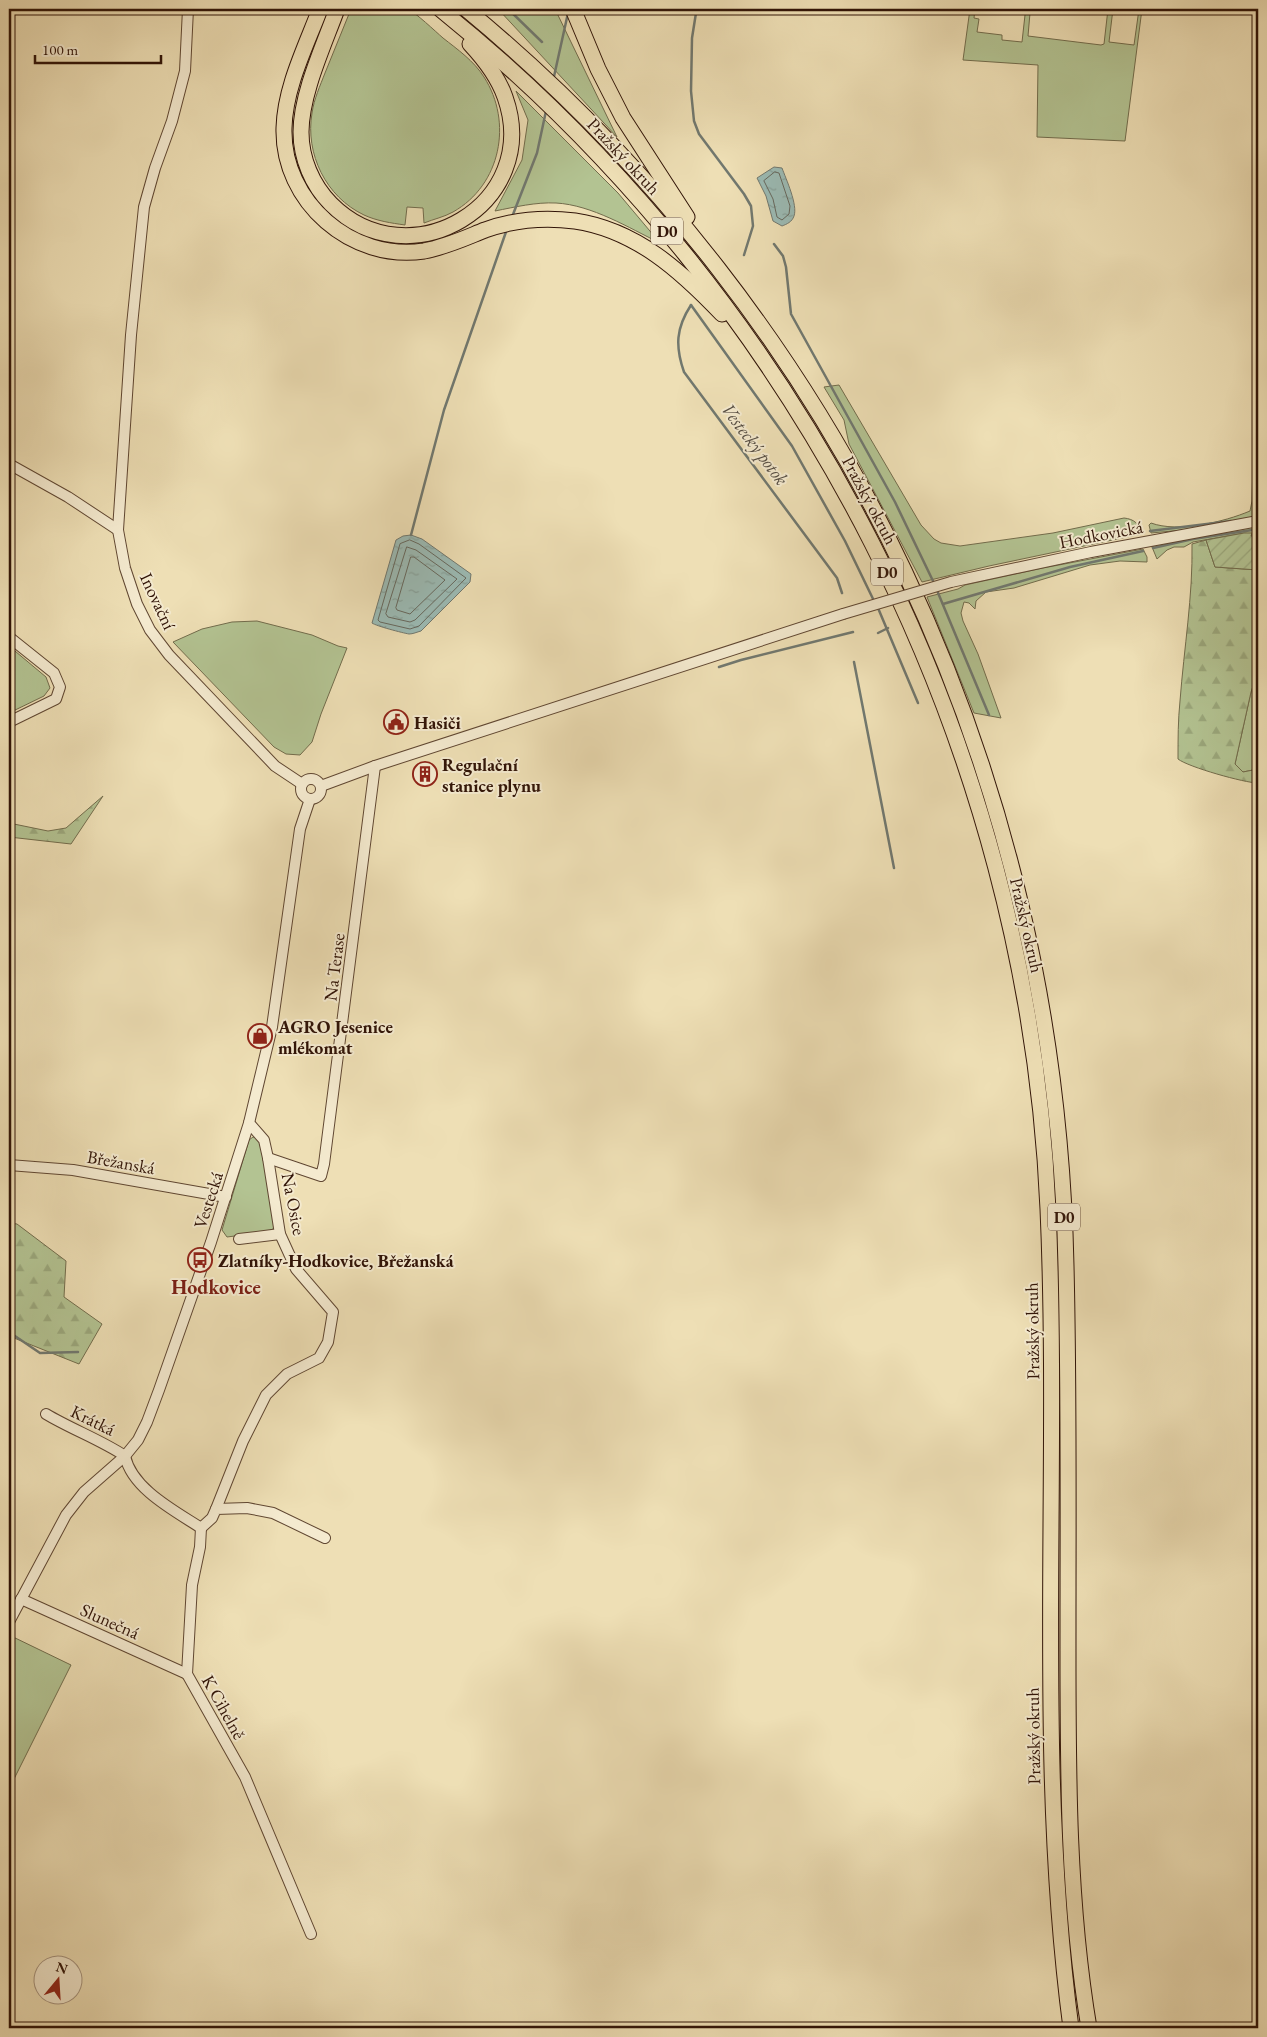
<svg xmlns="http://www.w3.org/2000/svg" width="1267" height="2037" font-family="'EB Garamond',serif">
	<defs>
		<pattern id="forest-firs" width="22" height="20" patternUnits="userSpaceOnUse" patternTransform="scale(1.25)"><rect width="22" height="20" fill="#b3c392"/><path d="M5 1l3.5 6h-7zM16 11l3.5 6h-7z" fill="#9aa77c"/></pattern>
		<pattern id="garden-furrows" width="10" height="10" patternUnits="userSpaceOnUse" patternTransform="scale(1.25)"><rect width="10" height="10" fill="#b3c392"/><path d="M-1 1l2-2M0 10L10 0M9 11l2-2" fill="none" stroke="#9aa77c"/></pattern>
		<pattern id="water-ripples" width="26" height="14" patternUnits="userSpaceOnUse" patternTransform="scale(1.25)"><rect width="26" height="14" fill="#9bbbb5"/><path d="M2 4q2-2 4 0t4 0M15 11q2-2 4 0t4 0" fill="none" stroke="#86a09a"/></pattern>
	</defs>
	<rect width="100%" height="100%" fill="#eedfb5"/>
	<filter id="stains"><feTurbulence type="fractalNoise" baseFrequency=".004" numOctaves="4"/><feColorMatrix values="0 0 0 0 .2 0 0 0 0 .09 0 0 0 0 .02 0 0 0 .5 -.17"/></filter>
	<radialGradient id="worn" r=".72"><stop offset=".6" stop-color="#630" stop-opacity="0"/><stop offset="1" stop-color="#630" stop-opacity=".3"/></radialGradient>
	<g fill="#b3c392" stroke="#726c4c">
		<path d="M 351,9 C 360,9 402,7 408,9 C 416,13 435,31 443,38 C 457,49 474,61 484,77 C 513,122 501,185 453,212 C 444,217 434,219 424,223 L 423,208 L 407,207 L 405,225 C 391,223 377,221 364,215 C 326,197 305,154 312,113 C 314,99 320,86 325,73 C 334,52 342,30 351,9 Z"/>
		<polygon points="498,9 555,9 617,137"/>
		<polygon points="970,9 975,9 974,18 979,19 977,32 1002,35 1002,40 1022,42 1025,15 1028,12 1030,13 1028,36 1101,45 1104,44 1108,9 1113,9 1109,42 1134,45 1139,9 1142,9 1125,141 1037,137 1038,65 963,60"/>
		<path d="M 516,91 L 618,193 L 660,243 C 629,228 592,205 556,203 C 536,202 515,207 495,211 L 522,160 L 528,120 Z"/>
		<path d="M 1258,358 L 1258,518 L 1183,530 L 1151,533 L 1149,525 L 1151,523 C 1178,533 1224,522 1250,511 L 1252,501 L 1254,426 Z"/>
		<path d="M 839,385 L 921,525 L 934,539 L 941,543 L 960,546 L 1053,533 L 1124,518 C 1134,519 1140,524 1141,534 L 989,566 L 922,582 L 849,444 L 844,420 L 824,387 Z"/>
		<polygon points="1252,527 1254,536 1251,536 1251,534 1244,533 1193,542 1184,547 1174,547 1167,550 1157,559 1152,547 1155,545"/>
		<polygon points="1143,549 1147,557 1147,562 1120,561 1090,565 1014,588 986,592 976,601 975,609 969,603 964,602 961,613 963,621 978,654 1001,718 974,713 927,597 958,589 965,585 1043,568"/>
		<polygon points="257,621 312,635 338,646 347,648 321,714 312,742 300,755 286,754 274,747 173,642 202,629 232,622"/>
		<polygon points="9,646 46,677 50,688 44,696 9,713"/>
		<polygon points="1258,671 1258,740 1255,749 1258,756 1258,769 1243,772 1235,764 1251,692"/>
		<polygon points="253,1137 257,1138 261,1144 275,1228 266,1232 227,1237 222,1230 249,1140"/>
		<polygon points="9,1635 71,1665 9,1789"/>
	</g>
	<g fill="url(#forest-firs)" stroke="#726c4c">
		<path d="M 1206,540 L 1215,567 L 1258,570 L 1258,671 L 1251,692 L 1235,764 L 1243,772 L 1258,769 L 1258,783 C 1245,783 1188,767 1178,759 C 1178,739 1178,720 1180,701 C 1184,648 1193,596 1192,544 Z"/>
		<polygon points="103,796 71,844 9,837 9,823 48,831 66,828"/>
		<polygon points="9,1223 17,1224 66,1261 64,1297 102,1324 79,1364 9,1336"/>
	</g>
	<polygon fill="url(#garden-furrows)" stroke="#726c4c" points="1244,533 1252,533 1251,536 1258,536 1258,570 1215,567 1206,540"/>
	<g fill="url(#water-ripples)" stroke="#71786f">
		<path d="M 774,167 L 782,168 C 786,179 798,205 794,216 C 792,222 787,224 782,226 L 773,221 L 766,196 L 757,178 Z"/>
		<path d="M 411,535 L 422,539 L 471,574 L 470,582 L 421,631 C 417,632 413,634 409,634 C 403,633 376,626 372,623 L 396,540 L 403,536 Z"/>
	</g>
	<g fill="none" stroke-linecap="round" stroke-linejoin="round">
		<g stroke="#66685e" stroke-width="1">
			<polygon points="775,172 779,173 790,206 789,214 782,220 777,217 773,199 764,181"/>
			<polygon points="410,540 419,544 466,578 419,626 410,629 380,622 378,620 400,544"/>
			<polygon points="407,547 416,550 457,579 415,620 410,622 388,617 386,614"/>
			<polygon points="411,557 414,557 445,580 410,614 397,610 396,608"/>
		</g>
		<g stroke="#71786f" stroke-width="2.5">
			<polyline points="508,9 542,42"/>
			<polyline points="703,9 696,13 692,38 691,91 694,121 699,134 744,194 751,206 753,226 744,255"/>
			<polyline points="553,81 568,13"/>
			<polyline points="512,217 537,153 546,111"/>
			<polyline points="774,244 783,256 786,267 791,314 895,502 934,583"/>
			<polyline points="691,305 792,446 845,541 875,603"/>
			<path d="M 691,305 C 676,328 675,346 684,372 L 837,578 L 842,593"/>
			<polyline points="1150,531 1231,521"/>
			<polyline points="1138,534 1140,533"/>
			<polyline points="411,535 444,410 507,229"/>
			<polyline points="1153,548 1193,539 1252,530"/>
			<polyline points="936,588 989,715"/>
			<polyline points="943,604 1070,567 1143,551"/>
			<polyline points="878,608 918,703"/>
			<polyline points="878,633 888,628"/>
			<polyline points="854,662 894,868"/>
			<polyline points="719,667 741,660 853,632"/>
			<polyline points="9,1332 40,1353 78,1352"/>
		</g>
		<defs>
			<g id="minor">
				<polyline points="188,9 185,71 172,121 155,168 144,207 131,335 118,530 125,568 137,604 150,630 169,655 275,766 302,784"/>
				<polyline points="9,464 68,497 118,530"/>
				<polyline points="951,582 1091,552 1258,521"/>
				<polyline points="9,637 54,673 60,687 56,699 9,722"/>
				<circle cx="311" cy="789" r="10"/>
				<polyline points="321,786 375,766 843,614"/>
				<polyline points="268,1158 321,1176 324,1164 375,766"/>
				<polyline points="9,1165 73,1170 226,1197"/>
				<polyline points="239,1239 280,1234"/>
				<path d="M 46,1414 C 71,1429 101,1440 125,1456 C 132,1489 175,1511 201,1528"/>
				<polyline points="216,1509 243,1441 266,1395 287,1374 319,1358 328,1342 333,1312 296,1269 280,1234 268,1158 264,1140 249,1123"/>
				<polyline points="201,1528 200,1547 192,1585 187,1674 245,1777 311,1934"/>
				<polyline points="201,1528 212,1518 216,1509 247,1508 273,1513 325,1538"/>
				<polyline points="21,1599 187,1674"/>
				<polyline points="9,1622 66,1515 84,1492 125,1456 138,1440 147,1422 159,1390 211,1242 249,1123 272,1027 300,829 310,799"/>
			</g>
			<g id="highway">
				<path d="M 320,9 C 306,46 285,87 284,128 C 282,202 352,262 424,251 C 446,247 465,238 485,230 C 513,220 545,217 575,221 C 636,230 681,271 722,314"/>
				<path d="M 337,9 C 324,45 301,94 301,132 C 301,158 312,185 331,204 C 409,282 543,204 505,97 C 498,77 484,59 470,44"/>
				<path d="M 440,9 C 802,300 1028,744 1048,1209 C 1060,1482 1035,1756 1071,2028"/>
				<path d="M 466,9 C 845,322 1056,776 1066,1266 C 1069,1388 1068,1509 1068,1631 C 1068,1764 1067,1897 1089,2028"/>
				<polyline points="573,9 598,69 623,118 687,217"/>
			</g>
		</defs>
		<use href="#minor" stroke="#604732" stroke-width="12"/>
		<use href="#highway" stroke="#311407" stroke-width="17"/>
		<use href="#minor" stroke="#f4eacf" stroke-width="10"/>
		<use href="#highway" stroke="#eedfb5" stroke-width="15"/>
		<defs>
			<polyline id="minor-bridge" points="843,614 951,582"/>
		</defs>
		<use href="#minor-bridge" stroke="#604732" stroke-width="12" stroke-linecap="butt"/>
		<use href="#minor-bridge" stroke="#f4eacf" stroke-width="10"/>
	</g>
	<defs>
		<symbol id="civic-ring" viewBox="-11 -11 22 22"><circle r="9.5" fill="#f4eacf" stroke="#8f2418" stroke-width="1.5"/><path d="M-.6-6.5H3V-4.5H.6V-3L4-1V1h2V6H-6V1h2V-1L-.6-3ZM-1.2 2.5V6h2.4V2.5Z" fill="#8f2418"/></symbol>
		<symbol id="building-ring" viewBox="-11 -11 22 22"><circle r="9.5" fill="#f4eacf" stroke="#8f2418" stroke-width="1.5"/><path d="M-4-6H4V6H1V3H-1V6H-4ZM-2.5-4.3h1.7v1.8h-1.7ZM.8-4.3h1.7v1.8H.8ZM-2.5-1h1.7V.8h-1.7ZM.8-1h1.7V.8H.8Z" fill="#8f2418"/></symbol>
		<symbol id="shop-ring" viewBox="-11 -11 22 22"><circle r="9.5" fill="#f4eacf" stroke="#8f2418" stroke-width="1.5"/><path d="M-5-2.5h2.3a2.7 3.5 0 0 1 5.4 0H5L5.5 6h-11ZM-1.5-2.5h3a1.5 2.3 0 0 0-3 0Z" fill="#8f2418"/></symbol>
		<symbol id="bus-ring" viewBox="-11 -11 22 22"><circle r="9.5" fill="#f4eacf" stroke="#8f2418" stroke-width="1.5"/><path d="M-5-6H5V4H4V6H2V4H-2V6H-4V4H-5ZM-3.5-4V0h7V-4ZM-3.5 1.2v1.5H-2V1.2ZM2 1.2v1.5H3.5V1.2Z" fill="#8f2418"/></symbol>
	</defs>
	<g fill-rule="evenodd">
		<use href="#civic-ring" x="382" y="708" width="28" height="28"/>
		<use href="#building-ring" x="411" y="760" width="28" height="28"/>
		<use href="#shop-ring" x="246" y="1022" width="28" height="28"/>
		<use href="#bus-ring" x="186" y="1246" width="28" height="28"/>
	</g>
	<g text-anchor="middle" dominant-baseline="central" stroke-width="4" stroke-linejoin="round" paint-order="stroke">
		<g fill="#f4eacf" stroke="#6c5443" stroke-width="1">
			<rect x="651" y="217.5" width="32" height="27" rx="4"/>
			<rect x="871" y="558.5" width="32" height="27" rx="4"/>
			<rect x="1048" y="1203.5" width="32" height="27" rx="4"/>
		</g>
		<g font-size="16" font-weight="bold" fill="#311407">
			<text x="667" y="231">D0</text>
			<text x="887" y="572">D0</text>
			<text x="1064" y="1217">D0</text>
		</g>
		<g font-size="18" fill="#311407" stroke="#f4eacf">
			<text transform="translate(624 156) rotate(47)">Pražský okruh</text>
			<text transform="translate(870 500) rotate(62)">Pražský okruh</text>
			<text transform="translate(1101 534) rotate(-11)">Hodkovická</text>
			<text transform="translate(158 601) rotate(65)">Inovační</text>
			<text transform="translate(1027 925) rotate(77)">Pražský okruh</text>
			<text transform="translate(334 967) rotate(-83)">Na Terase</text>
			<text transform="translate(121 1162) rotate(10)">Břežanská</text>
			<text transform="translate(208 1200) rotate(-72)">Vestecká</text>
			<text transform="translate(294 1204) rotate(79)">Na Osice</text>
			<text transform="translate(1032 1331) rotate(-91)">Pražský okruh</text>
			<text transform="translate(93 1420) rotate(26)">Krátká</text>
			<text transform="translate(110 1621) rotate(24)">Slunečná</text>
			<text transform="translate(224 1707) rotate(61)">K Cihelně</text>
			<text transform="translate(1033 1736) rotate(-91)">Pražský okruh</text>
		</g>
		<g font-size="18" font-weight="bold" fill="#311407" stroke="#f4eacf" text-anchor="start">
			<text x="414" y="722">Hasiči</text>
			<text x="442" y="764">Regulační<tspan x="442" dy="21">stanice plynu</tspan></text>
			<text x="278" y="1026">AGRO Jesenice<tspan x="278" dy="21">mlékomat</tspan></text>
			<text x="218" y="1260">Zlatníky-Hodkovice, Břežanská</text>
		</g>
		<g font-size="19" font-style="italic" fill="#564e44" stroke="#f4eacf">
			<text transform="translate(755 444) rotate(53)">Vestecký potok</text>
		</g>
		<g font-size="20" font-weight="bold" fill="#7a1f14" stroke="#f4eacf">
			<text x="216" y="1287">Hodkovice</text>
		</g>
	</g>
	<rect width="1267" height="2037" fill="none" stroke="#eedfb5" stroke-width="30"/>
	<rect x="10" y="10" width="1247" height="2017" fill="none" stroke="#311407" stroke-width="2.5"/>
	<rect x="15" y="15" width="1237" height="2007" fill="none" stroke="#311407"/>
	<g transform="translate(58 1980) rotate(18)"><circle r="24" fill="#f4eacf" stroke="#a6947f"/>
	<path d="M0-4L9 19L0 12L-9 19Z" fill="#8f2418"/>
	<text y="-8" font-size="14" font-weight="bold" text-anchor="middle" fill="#311407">N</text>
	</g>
	<path d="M35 55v8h126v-8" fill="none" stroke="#311407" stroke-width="2.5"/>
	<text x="42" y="55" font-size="15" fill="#311407" stroke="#f4eacf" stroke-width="4" paint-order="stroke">100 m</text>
	<rect width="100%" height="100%" filter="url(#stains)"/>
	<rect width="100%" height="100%" fill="url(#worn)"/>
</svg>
